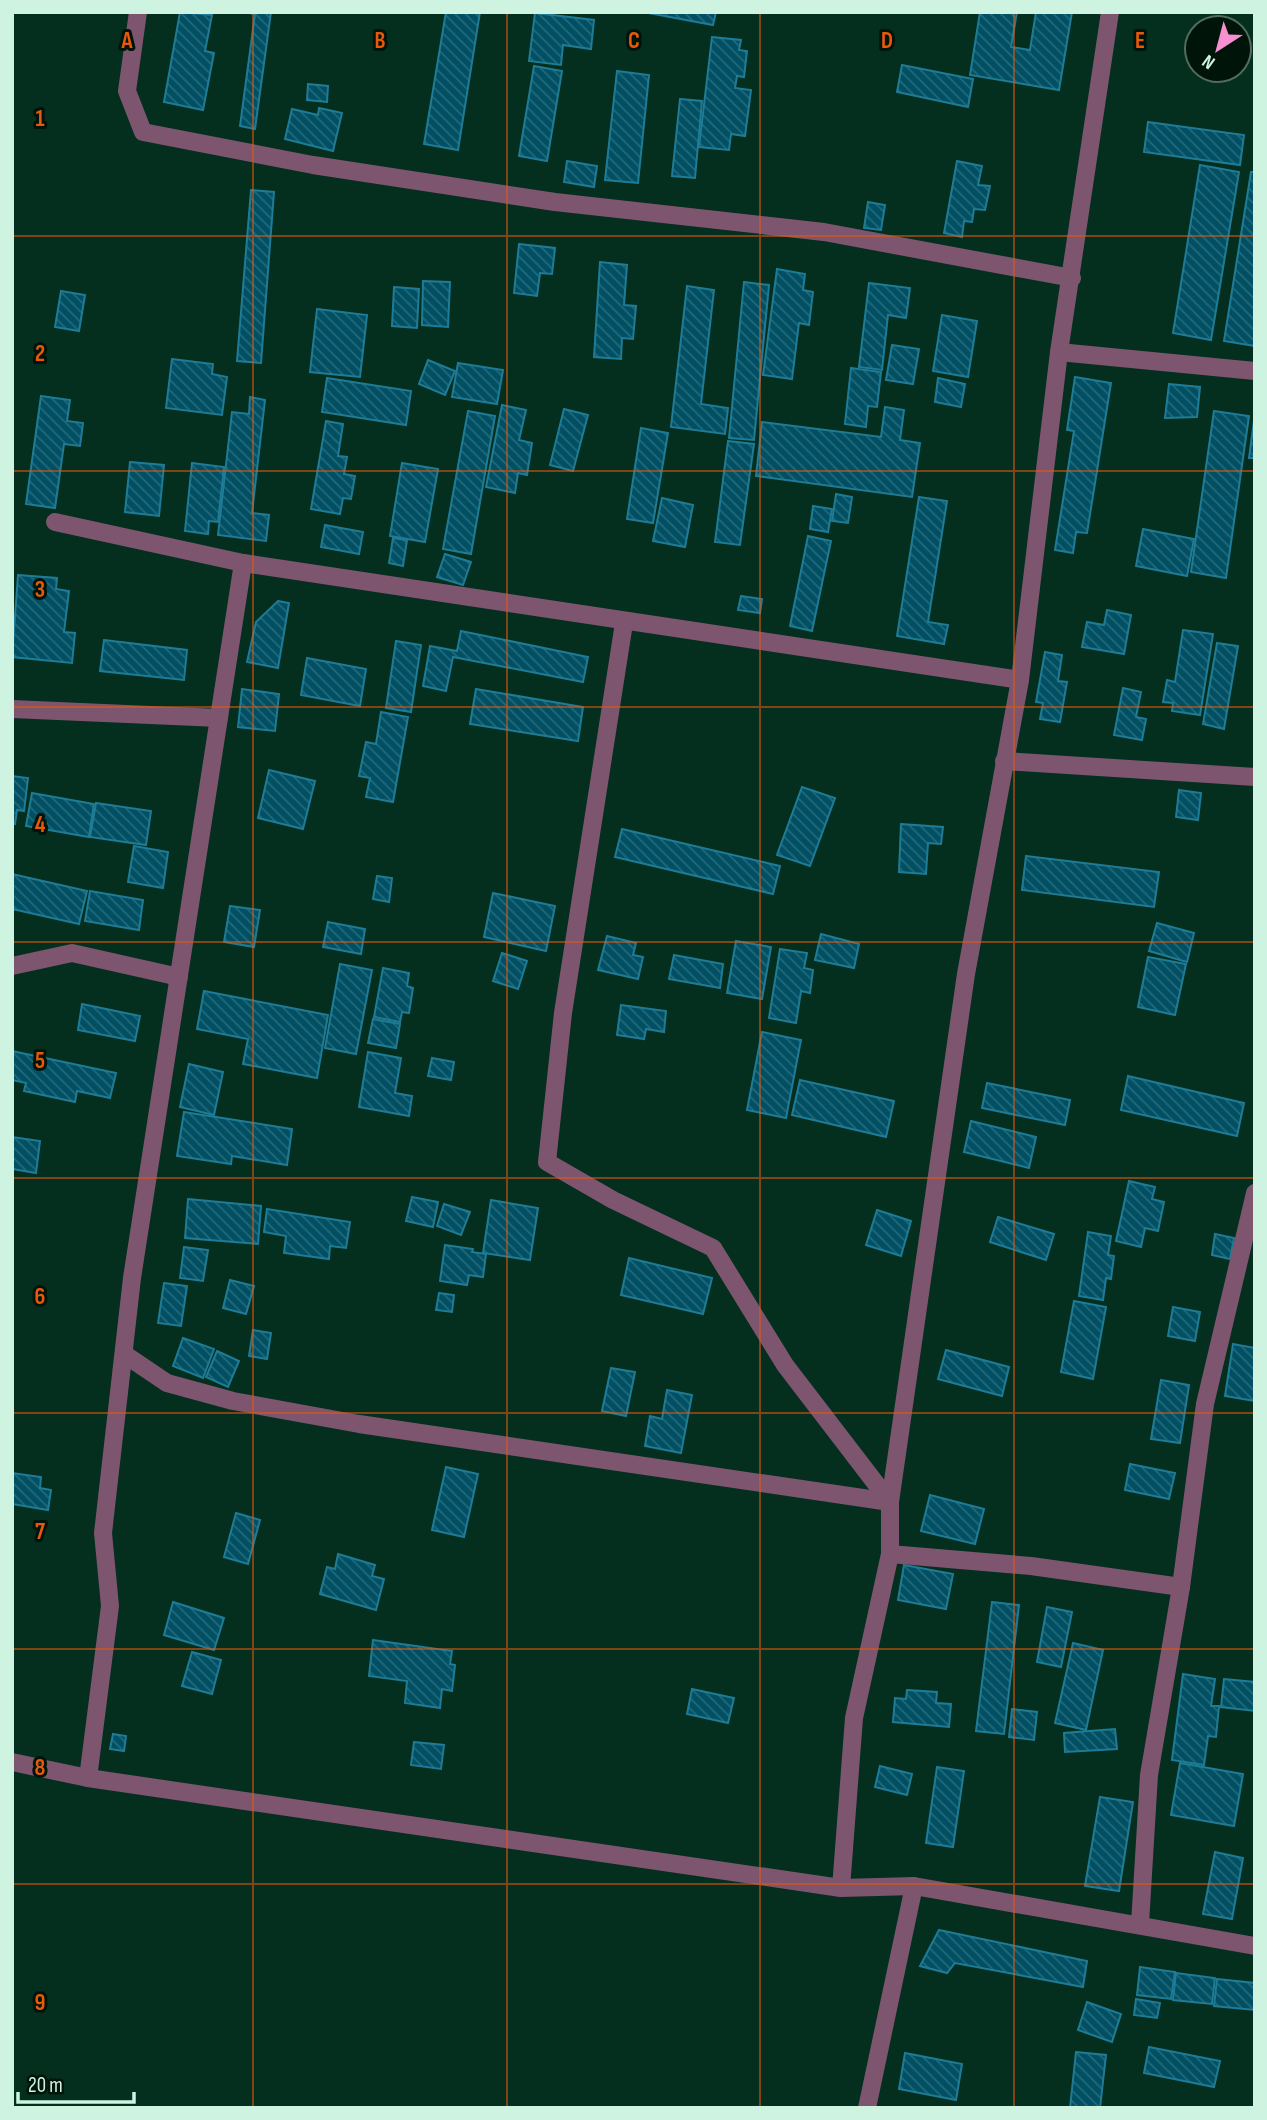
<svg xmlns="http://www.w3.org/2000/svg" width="1267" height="2120" font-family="'Sofia Sans Condensed',sans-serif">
	<defs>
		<pattern id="building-back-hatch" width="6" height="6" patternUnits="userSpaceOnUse" patternTransform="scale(1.75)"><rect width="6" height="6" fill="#004f63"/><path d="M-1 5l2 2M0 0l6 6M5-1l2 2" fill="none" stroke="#246979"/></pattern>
	</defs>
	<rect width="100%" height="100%" fill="#042e1e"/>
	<g fill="url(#building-back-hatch)" stroke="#1e7c97" stroke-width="2">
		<polygon points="180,12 212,15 205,51 214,53 203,110 164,102"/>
		<polygon points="242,12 271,12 255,129 240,126 255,14"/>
		<polygon points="446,12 480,12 458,150 424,144"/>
		<polygon points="643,12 716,12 713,25"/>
		<polygon points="980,12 1017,12 1011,47 1030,50 1036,12 1072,12 1059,90 970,75"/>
		<polygon points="535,13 594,20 591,49 563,45 561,65 529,61"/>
		<polygon points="712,37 741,40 739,50 747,51 744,77 737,76 735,88 751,90 745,136 731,134 729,150 699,147"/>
		<polygon points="902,65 973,79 968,107 897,92"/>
		<polygon points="534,66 562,71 547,161 519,156"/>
		<polygon points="617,71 649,75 638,183 605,180"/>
		<polygon points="308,84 328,86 327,102 307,100"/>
		<polygon points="680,99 702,101 695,178 672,176"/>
		<polygon points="319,108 342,113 333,151 285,139 292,109 318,115"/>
		<polygon points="1148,122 1244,135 1240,165 1144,152"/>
		<polygon points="567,161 597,166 594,187 564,182"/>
		<polygon points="957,161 982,166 978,185 990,186 985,210 974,209 972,222 964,221 962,237 944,233"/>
		<polygon points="1200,165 1239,172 1211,340 1173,333"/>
		<polygon points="1251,172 1255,172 1255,346 1224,341"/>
		<polygon points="251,190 274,192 261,363 237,361"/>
		<polygon points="868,202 885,205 881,230 864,228"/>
		<polygon points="519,244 555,248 552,274 540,273 537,296 514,293"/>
		<polygon points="600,262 627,265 624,305 636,306 633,339 622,338 621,359 594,357"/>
		<polygon points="777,269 805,274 803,290 813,292 809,325 799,323 792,379 763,375"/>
		<polygon points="423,281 450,282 448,327 422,325"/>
		<polygon points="744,282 769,285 754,440 729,438"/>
		<polygon points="869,283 910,288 906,318 888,315 882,370 859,367"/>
		<polygon points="687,286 714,290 701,404 728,408 725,434 671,427"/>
		<polygon points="394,287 419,289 417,328 392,326"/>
		<polygon points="61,291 85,295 79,331 55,327"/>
		<polygon points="317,309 367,315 360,377 310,372"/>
		<polygon points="942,315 977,321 968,377 933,371"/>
		<polygon points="892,345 919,349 913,384 886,380"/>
		<polygon points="172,359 213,364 212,374 227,377 222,415 166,408"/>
		<polygon points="428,360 455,371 445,395 419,384"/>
		<polygon points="458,363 503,370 497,404 452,397"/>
		<polygon points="851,368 881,372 877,407 868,406 866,427 845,424"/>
		<polygon points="1075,377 1111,383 1087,533 1076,532 1073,553 1055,550 1074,431 1067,430"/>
		<polygon points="327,378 411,391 406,425 322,412"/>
		<polygon points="938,378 965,384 961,407 935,402"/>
		<polygon points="1169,384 1200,387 1197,417 1165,418"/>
		<polygon points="41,396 70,400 67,421 83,423 80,446 64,444 55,508 26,504"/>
		<polygon points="250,397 265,400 252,513 269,515 266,541 218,535 232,412 249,414"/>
		<polygon points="502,405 526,410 519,440 532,443 527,475 518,473 515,493 486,487"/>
		<polygon points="885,407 904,410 900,440 920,443 912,497 756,476 762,422 881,437"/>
		<polygon points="564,409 588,415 573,471 550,465"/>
		<polygon points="468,411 495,416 471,554 443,549"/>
		<polygon points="1214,411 1249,416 1226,578 1191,572"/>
		<polygon points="1255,413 1255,458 1249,458"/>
		<polygon points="326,421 343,424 338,456 347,457 344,474 355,476 351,499 343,498 340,514 311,509"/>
		<polygon points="641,428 668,433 653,523 627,519"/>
		<polygon points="728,441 754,444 740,545 715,542"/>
		<polygon points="130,462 164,465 159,516 125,512"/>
		<polygon points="192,463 224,467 218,522 209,521 208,534 185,531"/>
		<polygon points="402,463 438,469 425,542 390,536"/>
		<polygon points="836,494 852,497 848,523 832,521"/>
		<polygon points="919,497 947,501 928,622 948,625 944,644 897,636"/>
		<polygon points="662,498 693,505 685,547 653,541"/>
		<polygon points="813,506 832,509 828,532 810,529"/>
		<polygon points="325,525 363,532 359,554 321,547"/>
		<polygon points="1143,529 1194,539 1187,576 1136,566"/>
		<polygon points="808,536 831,541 812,631 790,626"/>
		<polygon points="393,538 407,540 403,566 389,563"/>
		<polygon points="445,554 471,562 463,585 437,577"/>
		<polygon points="18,575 57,578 56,589 69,591 64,632 75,633 72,663 12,657"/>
		<polygon points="741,596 762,599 760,613 738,610"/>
		<polygon points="278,601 289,603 278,668 247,662 256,622"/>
		<polygon points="1107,610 1131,615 1124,654 1082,647 1087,622 1104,625"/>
		<polygon points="1183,630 1213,634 1200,715 1172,711 1173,703 1163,702 1167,680 1175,682"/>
		<polygon points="461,631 588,657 583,682 453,657 446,691 423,686 430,646 457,651"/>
		<polygon points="104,640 187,650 184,680 100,671"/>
		<polygon points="396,641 421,645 411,712 386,708"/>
		<polygon points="1217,643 1238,646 1224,729 1203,724"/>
		<polygon points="1045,652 1062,655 1058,681 1067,682 1060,722 1040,719 1043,703 1036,702"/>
		<polygon points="307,658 366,669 360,706 301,695"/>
		<polygon points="1123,688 1141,692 1136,717 1146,719 1142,740 1114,735"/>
		<polygon points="242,689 279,694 275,731 238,727"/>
		<polygon points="476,689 583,707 578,741 470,724"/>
		<polygon points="381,712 408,717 393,802 366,797 370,778 359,776 366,742 376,744"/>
		<polygon points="269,770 315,781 303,829 258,818"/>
		<polygon points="12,776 28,778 24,811 17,810 15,824 12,824"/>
		<polygon points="802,787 835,798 810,866 777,855"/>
		<polygon points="1179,790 1201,793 1198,820 1176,817"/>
		<polygon points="32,793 94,804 89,837 26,826"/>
		<polygon points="96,803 151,811 146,845 90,837"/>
		<polygon points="901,824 943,827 941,844 928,843 926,874 899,872"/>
		<polygon points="622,829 780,866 773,894 615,857"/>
		<polygon points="134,846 168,852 163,888 128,882"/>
		<polygon points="1026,856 1159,872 1154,907 1022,890"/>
		<polygon points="12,874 87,891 79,924 12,909"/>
		<polygon points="377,876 392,878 389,902 373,899"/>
		<polygon points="90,891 143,900 139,930 85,921"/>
		<polygon points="493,893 555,906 546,951 484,937"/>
		<polygon points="230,906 260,910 254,947 224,942"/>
		<polygon points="328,922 365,929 361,954 323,947"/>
		<polygon points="1157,923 1194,933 1187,962 1149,951"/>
		<polygon points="821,934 859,944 854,968 815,960"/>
		<polygon points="607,936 636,943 633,955 643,957 638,979 598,970"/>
		<polygon points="736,941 771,947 762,999 727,993"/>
		<polygon points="780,949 807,953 804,968 813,970 810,993 801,991 796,1023 769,1018"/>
		<polygon points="502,953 527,961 518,989 493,981"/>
		<polygon points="674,955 723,964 720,988 669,979"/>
		<polygon points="1148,957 1186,964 1175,1015 1138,1007"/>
		<polygon points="340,964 372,970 356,1054 325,1048"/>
		<polygon points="383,968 409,973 407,986 413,988 409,1013 402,1012 400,1022 374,1017"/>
		<polygon points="204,991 328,1015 317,1078 243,1064 248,1039 197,1029"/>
		<polygon points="82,1004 140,1016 135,1041 78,1030"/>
		<polygon points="621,1005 666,1011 664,1032 646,1029 644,1039 617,1035"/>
		<polygon points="373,1019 400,1024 396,1048 368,1043"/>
		<polygon points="762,1032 801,1040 786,1118 747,1110"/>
		<polygon points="12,1051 116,1073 110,1098 77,1091 75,1102 24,1091 26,1083 12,1080"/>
		<polygon points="368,1052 401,1058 395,1093 412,1096 409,1116 359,1107"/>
		<polygon points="432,1058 454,1062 451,1080 428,1076"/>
		<polygon points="189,1064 223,1072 214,1115 180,1107"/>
		<polygon points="1128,1076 1244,1103 1237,1136 1121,1110"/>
		<polygon points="800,1080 894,1101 886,1137 792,1115"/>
		<polygon points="987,1083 1070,1100 1065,1125 982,1108"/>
		<polygon points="184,1112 292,1129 287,1165 232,1156 231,1164 177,1156"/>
		<polygon points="971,1121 1036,1137 1029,1168 964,1152"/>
		<polygon points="12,1137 40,1141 36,1173 12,1169"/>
		<polygon points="1129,1181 1155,1187 1152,1199 1164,1202 1158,1231 1145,1228 1141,1247 1116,1241"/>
		<polygon points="412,1197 438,1202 433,1227 406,1221"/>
		<polygon points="188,1199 261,1206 258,1244 185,1238"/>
		<polygon points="491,1200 538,1208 530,1260 483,1253"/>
		<polygon points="444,1204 470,1212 461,1235 437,1226"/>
		<polygon points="267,1209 350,1222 346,1248 330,1246 329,1259 284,1253 286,1236 264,1232"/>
		<polygon points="877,1210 911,1221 901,1256 866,1245"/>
		<polygon points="998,1217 1054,1234 1046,1260 990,1242"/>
		<polygon points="1088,1232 1111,1236 1108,1255 1114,1256 1111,1279 1106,1278 1103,1300 1079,1296"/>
		<polygon points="1215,1234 1234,1238 1230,1259 1212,1255"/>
		<polygon points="445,1245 473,1249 472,1252 486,1254 483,1277 469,1275 467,1285 440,1281"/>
		<polygon points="184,1247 208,1250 203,1281 180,1278"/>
		<polygon points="629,1258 712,1278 703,1314 621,1295"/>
		<polygon points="230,1280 254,1286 246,1314 223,1308"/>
		<polygon points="164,1283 187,1286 181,1326 158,1323"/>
		<polygon points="439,1293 454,1295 452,1312 436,1310"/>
		<polygon points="1074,1301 1106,1307 1093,1379 1061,1372"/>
		<polygon points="1173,1307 1200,1312 1195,1341 1168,1336"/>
		<polygon points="253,1330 271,1333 267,1359 249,1356"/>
		<polygon points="183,1338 214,1349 203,1378 173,1366"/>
		<polygon points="1233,1344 1255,1348 1255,1401 1225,1396"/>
		<polygon points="946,1350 1009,1367 1002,1396 938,1379"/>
		<polygon points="217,1351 239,1361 228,1387 206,1377"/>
		<polygon points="611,1368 635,1372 626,1416 602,1411"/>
		<polygon points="1161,1380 1189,1385 1180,1443 1151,1439"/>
		<polygon points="667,1390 692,1395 681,1453 645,1446 650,1416 662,1419"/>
		<polygon points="1130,1464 1175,1473 1169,1499 1125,1490"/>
		<polygon points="446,1467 478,1474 464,1537 432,1530"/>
		<polygon points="12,1473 41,1477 40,1488 51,1490 48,1510 12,1504"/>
		<polygon points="930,1495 984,1509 975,1544 921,1531"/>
		<polygon points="236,1513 260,1520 248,1564 224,1557"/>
		<polygon points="338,1554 375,1565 372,1576 384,1579 376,1610 320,1594 327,1567 335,1569"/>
		<polygon points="904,1565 953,1574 946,1609 898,1600"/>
		<polygon points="173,1602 224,1618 214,1650 164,1635"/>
		<polygon points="992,1602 1019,1605 1004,1734 976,1731"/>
		<polygon points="1047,1607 1072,1612 1061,1667 1037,1662"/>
		<polygon points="373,1640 452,1651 450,1664 455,1665 452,1691 442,1689 440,1708 405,1703 407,1681 369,1676"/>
		<polygon points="1073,1643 1103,1650 1086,1730 1055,1723"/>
		<polygon points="192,1652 221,1660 212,1694 182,1686"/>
		<polygon points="1183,1674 1215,1679 1211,1706 1219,1706 1216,1737 1208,1736 1204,1765 1172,1760"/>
		<polygon points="1224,1679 1255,1682 1255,1711 1221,1707"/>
		<polygon points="692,1689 734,1698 728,1723 687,1714"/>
		<polygon points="907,1690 937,1692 936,1703 951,1704 949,1727 893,1722 895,1698 906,1699"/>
		<polygon points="1012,1709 1037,1712 1034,1740 1009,1737"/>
		<polygon points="1115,1729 1117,1749 1065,1752 1064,1733"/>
		<polygon points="113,1734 126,1736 124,1751 110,1749"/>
		<polygon points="414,1742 444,1745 441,1769 411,1765"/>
		<polygon points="1180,1763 1243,1774 1234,1826 1171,1815"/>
		<polygon points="880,1766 912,1774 907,1795 875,1787"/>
		<polygon points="937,1767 964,1771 953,1847 926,1843"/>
		<polygon points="1100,1797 1133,1802 1119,1891 1085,1886"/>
		<polygon points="1215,1852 1243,1858 1232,1919 1203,1914"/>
		<polygon points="939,1930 1087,1961 1083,1987 955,1963 947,1973 920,1966"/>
		<polygon points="1140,1967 1175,1972 1171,1999 1137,1995"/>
		<polygon points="1176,1973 1215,1978 1212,2004 1173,2000"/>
		<polygon points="1217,1979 1255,1983 1255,2010 1214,2006"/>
		<polygon points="1136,1999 1160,2003 1157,2018 1134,2015"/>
		<polygon points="1087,2002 1121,2014 1112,2042 1078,2030"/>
		<polygon points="1149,2047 1220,2061 1214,2087 1144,2073"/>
		<polygon points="1076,2052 1106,2055 1100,2108 1070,2108"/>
		<polygon points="905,2053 962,2064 956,2100 899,2089"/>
	</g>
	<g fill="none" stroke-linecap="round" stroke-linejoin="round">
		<g stroke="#7d556e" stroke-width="18">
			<polyline points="138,12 127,91 143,132 313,165 555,202 824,232 1072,278"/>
			<polyline points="1059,352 1255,371"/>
			<polyline points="55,522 243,563 1020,680"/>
			<polyline points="624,623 563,1013 547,1162 613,1200 713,1248 785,1365 890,1502"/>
			<polyline points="12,709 219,718"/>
			<polyline points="1004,761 1255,777"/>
			<polyline points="12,966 72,953 179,977"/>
			<polyline points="124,1354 167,1383 233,1401 359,1424 890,1502"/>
			<polyline points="890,1554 1031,1566 1181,1587"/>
			<polyline points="12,1762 88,1778 841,1888 914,1886 1255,1946"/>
			<polyline points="88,1778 110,1606 103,1533 132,1278 243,563"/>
			<polyline points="841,1888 854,1718 890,1554 890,1502 966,974 1020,680 1059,352 1110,12"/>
			<polyline points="1140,1924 1149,1775 1181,1587 1205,1404 1255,1193"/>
			<polyline points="867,2108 914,1886"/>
		</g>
	</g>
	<path fill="none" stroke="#e8590c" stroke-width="2" stroke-opacity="0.55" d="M 253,12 L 253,2108M 507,12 L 507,2108M 760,12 L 760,2108M 1014,12 L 1014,2108M 12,236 L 1255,236M 12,471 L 1255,471M 12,707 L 1255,707M 12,942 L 1255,942M 12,1178 L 1255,1178M 12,1413 L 1255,1413M 12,1649 L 1255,1649M 12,1884 L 1255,1884"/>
	<g font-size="23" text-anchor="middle" font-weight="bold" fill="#e8590c" stroke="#00140a" stroke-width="6" stroke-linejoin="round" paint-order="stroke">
		<text x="127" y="48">A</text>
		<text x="380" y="48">B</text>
		<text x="634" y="48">C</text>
		<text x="887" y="48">D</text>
		<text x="1140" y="48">E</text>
		<text x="40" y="126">1</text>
		<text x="40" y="361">2</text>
		<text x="40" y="597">3</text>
		<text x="40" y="832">4</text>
		<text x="40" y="1068">5</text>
		<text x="40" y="1304">6</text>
		<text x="40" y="1539">7</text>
		<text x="40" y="1775">8</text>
		<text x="40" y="2010">9</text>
	</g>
	<rect width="1267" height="2120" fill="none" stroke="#cef3e0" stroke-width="28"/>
	<g transform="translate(1218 49) rotate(216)"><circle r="33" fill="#00140a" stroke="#526d60" stroke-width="2"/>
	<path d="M0-5L12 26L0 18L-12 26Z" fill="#f690d1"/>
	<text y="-10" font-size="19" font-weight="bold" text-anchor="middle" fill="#cef3e0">N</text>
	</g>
	<path d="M18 2092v10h116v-10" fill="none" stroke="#cef3e0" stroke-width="3.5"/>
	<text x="28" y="2092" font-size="21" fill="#cef3e0" stroke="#00140a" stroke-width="5" paint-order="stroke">20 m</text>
</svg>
